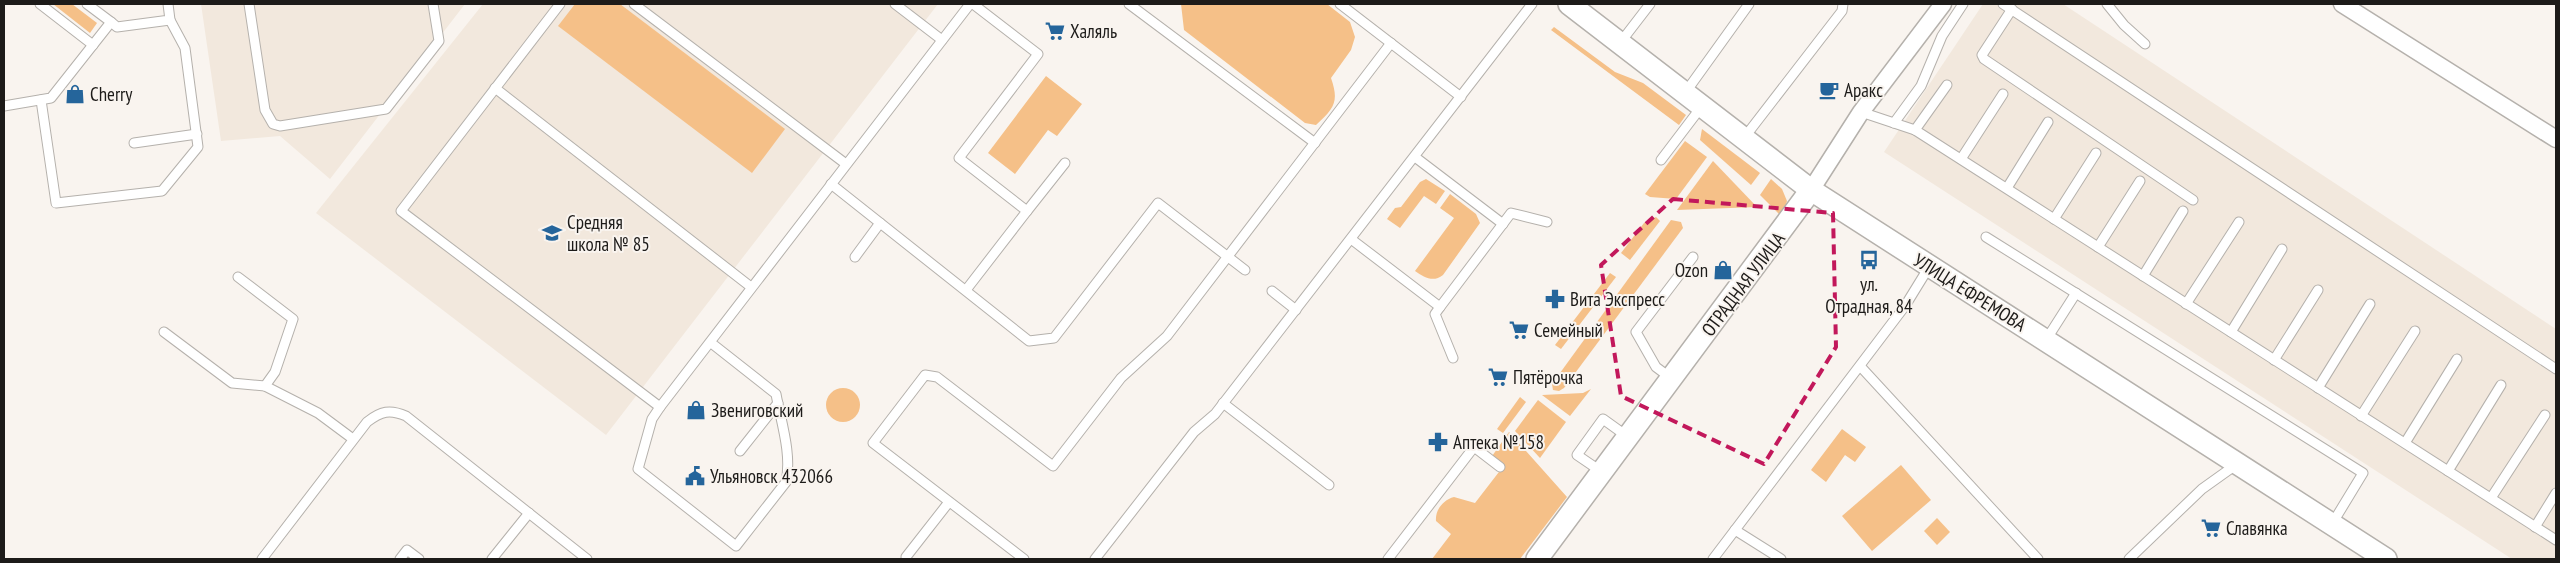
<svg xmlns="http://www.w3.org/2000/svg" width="2560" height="563" font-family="'PT Sans Narrow',sans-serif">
	<rect width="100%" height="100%" fill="#f9f4ef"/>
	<g fill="#f2e8dd">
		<polygon points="201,4 465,4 330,179 280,136 221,141"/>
		<polygon points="483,4 938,4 606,435 316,213"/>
		<polygon points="1983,4 2063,4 2556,329 2556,559 2512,559 1884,152"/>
	</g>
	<g fill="#f5c088">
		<polygon points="53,4 72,4 97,23 90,33"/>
		<polygon points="575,4 620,4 785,129 752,173 558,26"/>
		<path d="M 1181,4 L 1327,4 L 1350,22 L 1355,37 L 1351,50 L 1331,78 C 1339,101 1335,108 1316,125 L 1305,123 L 1184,30 Z"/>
		<polygon points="1554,27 1615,72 1643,83 1686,115 1679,125 1551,30"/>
		<polygon points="1046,76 1082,104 1057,136 1048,130 1015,174 988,153"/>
		<polygon points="1702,129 1760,173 1751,185 1700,140"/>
		<polygon points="1685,141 1707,157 1676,199 1650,197 1645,194"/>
		<polygon points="1713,161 1757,207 1677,210"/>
		<polygon points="1426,179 1445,191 1436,204 1424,196 1400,228 1387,219 1395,208 1401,207 1420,182"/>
		<polygon points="1771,179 1782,189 1787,201 1782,217 1760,195"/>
		<path d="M 1450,194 L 1476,214 L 1480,223 L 1443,275 C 1433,283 1424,277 1415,271 L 1454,218 L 1440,208 Z"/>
		<polygon points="1656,217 1660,221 1630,260 1621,253 1644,223"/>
		<polygon points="1671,220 1681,222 1683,228 1564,388 1559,391 1553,390 1552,384"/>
		<polygon points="1610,273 1616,277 1561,349 1555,345"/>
		<circle cx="843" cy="405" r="17"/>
		<polygon points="1591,389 1570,416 1542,395 1583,393"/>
		<polygon points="1520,397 1526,402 1503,433 1497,429"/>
		<polygon points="1538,400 1566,422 1540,458 1515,431"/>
		<polygon points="1842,429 1866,447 1855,462 1845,455 1826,482 1811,470"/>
		<path d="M 1509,432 L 1567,497 L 1520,559 L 1432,559 L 1451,534 L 1436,521 C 1435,510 1443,500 1454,497 L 1475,503 L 1502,468 L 1490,459 Z"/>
		<polygon points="1901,465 1931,500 1872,551 1842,516"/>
		<polygon points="1937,518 1950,532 1937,545 1924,531"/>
	</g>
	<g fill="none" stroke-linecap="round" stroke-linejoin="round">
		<defs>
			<g id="service">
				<polyline points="40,4 93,45"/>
				<polyline points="87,4 111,22"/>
				<polyline points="249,4 265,110 273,124 280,126 386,109 439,41 433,4"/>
				<polyline points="560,4 401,211 660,407"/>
				<polyline points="634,4 846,164"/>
				<polyline points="895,4 942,40"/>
				<polyline points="1129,4 1315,143"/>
				<polyline points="1340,4 1461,97"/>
				<polyline points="2003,4 2556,369"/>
				<polyline points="2107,4 2124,25 2145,44"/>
				<polyline points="2012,9 1982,55 1984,59 2193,200"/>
				<polyline points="1620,43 1650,4"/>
				<polyline points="495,88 751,287"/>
				<polyline points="1685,93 1749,4"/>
				<polyline points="41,100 56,203 162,191 198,147 185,48 170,20"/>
				<polyline points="4,106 51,98 111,22 117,27 170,20 168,4"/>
				<polyline points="1861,112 1915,130 2556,540"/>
				<polyline points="1894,123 1921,86 1942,36 1963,4"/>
				<polyline points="1915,130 1947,85"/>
				<polyline points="1744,138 1842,11 1843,4"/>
				<polyline points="134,143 197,134"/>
				<polyline points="1415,157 1503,224"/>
				<polyline points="1961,159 2003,94"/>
				<polyline points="1661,160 1702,106"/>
				<polyline points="831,184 1029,341 1054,338 1158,203 1245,270"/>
				<polyline points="2007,188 2048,122"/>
				<polyline points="1027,211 1065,163"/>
				<polyline points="2054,219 2096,153"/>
				<polyline points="1986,237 2363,473 2332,524"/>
				<polyline points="1351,239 1440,307"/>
				<polyline points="2098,247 2140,181"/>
				<polyline points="855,257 880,223"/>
				<polyline points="2143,276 2183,211"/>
				<polyline points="238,277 293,319 275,372 265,386"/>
				<polyline points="966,290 1027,211 959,158 1038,54 973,4"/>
				<polyline points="1272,291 1296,310"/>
				<polyline points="2186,304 2239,222"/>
				<polyline points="164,332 232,383 265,386 318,413 353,439"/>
				<polyline points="2231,332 2282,249"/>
				<polyline points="2046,340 2076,293"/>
				<path d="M 710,342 L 776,394 C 781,422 792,454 786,482 L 736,546 L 638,469 L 652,419 L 660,407 L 970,4"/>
				<polyline points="1453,358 1435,314 1440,307 1511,213 1547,222"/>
				<polyline points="2274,360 2318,290"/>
				<polyline points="1860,366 2038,559"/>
				<polyline points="1672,379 1656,367 1636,332 1693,257"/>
				<polyline points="2318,388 2370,304"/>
				<polyline points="1223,403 1329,485"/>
				<polyline points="2361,416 2415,331"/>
				<polyline points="2405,443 2457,359"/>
				<polyline points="740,451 778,403"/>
				<polyline points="2448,471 2501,385"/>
				<polyline points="1602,472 1577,455 1603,419 1628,437"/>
				<polyline points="2491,498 2545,415"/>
				<polyline points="2535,527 2556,493"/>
				<polyline points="1735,530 1781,559"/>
				<polyline points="906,557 949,502"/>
				<path d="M 262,559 L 367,422 C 381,411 390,409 406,416 L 587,559"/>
				<polyline points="400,559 407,550 419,559"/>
				<polyline points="492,559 529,513"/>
				<polyline points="1024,559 873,443 925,375 937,377 1053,466 1121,378 1167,336 1391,43"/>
				<polyline points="1095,559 1194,432 1215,414 1532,4"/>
				<polyline points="1388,559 1474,447 1500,467"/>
				<polyline points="1713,559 1905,306 1929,267"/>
				<polyline points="2129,559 2202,489 2237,464"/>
			</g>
			<g id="minor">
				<polyline points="2342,4 2556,139"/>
				<polyline points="1811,190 1861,112 1943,4"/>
			</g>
			<g id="tertiary">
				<polyline points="1569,4 1811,190 2386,559"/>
				<polyline points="1537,559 1811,190"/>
			</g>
		</defs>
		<use href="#service" stroke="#b5b1ac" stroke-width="11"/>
		<use href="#minor" stroke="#b5b1ac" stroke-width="19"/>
		<use href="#tertiary" stroke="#b5b1ac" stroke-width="24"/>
		<use href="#service" stroke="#fff" stroke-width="9"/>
		<use href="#minor" stroke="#fff" stroke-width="16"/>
		<use href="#tertiary" stroke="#fff" stroke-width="21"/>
	</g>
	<path fill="none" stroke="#c2185b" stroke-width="4" stroke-dasharray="10 6" stroke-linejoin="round" d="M 1673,199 L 1833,213 L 1836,347 L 1764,464 L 1621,396 L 1601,265 Z"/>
	<defs>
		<symbol id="supermarket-bare" viewBox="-9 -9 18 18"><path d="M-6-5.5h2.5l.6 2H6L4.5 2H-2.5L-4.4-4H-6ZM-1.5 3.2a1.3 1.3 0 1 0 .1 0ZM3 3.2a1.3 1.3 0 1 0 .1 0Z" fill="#25659b" stroke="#f9f4ef" stroke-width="2.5" paint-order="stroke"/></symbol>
		<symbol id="cafe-bare" viewBox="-9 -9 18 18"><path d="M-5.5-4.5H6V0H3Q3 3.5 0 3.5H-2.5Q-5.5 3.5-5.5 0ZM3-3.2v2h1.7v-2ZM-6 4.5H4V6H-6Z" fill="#25659b" stroke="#f9f4ef" stroke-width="2.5" paint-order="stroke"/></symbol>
		<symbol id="shop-bare" viewBox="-9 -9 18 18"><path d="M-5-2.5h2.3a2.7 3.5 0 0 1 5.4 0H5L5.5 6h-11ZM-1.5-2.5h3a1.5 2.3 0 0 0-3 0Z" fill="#25659b" stroke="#f9f4ef" stroke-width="2.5" paint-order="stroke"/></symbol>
		<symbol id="school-bare" viewBox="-9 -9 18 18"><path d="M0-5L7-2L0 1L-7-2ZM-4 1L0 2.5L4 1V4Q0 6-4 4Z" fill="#25659b" stroke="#f9f4ef" stroke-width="2.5" paint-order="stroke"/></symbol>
		<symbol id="bus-bare" viewBox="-9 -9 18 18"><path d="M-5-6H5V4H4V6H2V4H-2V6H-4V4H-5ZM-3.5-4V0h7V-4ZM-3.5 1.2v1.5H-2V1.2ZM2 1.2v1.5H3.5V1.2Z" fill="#25659b" stroke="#f9f4ef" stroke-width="2.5" paint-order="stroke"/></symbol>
		<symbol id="pharmacy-bare" viewBox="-9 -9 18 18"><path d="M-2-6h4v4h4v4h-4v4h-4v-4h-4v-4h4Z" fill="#25659b" stroke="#f9f4ef" stroke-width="2.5" paint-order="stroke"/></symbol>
		<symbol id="civic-bare" viewBox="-9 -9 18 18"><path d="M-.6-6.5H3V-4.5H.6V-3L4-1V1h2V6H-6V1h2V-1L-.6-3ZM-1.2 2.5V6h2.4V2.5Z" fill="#25659b" stroke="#f9f4ef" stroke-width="2.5" paint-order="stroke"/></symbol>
	</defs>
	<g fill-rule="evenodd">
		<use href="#supermarket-bare" x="1041" y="17" width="28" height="28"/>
		<use href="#cafe-bare" x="1815" y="76" width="28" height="28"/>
		<use href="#shop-bare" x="61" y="80" width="28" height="28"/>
		<use href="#school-bare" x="538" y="219" width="28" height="28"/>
		<use href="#bus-bare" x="1855" y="246" width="28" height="28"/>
		<use href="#shop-bare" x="1709" y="256" width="28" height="28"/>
		<use href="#pharmacy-bare" x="1541" y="285" width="28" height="28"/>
		<use href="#supermarket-bare" x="1505" y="316" width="28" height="28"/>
		<use href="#supermarket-bare" x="1484" y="363" width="28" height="28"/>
		<use href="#shop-bare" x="682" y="396" width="28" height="28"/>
		<use href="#pharmacy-bare" x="1424" y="428" width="28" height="28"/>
		<use href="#civic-bare" x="681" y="462" width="28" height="28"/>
		<use href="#supermarket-bare" x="2197" y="514" width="28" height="28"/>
	</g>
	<g text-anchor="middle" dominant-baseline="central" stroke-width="4" stroke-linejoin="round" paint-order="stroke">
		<g font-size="19" fill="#1d1b19" stroke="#f9f4ef" text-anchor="start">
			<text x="1070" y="31">Халяль</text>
			<text x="1844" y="90">Аракc</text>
			<text x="90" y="94">Cherry</text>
			<text x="567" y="222">Средняя<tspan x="567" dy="22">школа № 85</tspan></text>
			<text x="1708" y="270" text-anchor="end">Ozon</text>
			<text x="1869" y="284" text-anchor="middle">ул.<tspan x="1869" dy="22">Отрадная, 84</tspan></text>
			<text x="1570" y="299">Вита Экспресс</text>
			<text x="1534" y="330">Семейный</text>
			<text x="1513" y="377">Пятёрочка</text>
			<text x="711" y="410">Звениговский</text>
			<text x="1453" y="442">Аптека №158</text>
			<text x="710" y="476">Ульяновск 432066</text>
			<text x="2226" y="528">Славянка</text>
		</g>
		<g font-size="19" fill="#1d1b19" stroke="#f9f4ef">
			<text transform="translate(1743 284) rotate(-53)">ОТРАДНАЯ УЛИЦА</text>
			<text transform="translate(1970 292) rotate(32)">УЛИЦА ЕФРЕМОВА</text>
		</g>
	</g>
	<rect width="2560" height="563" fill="none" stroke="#1d1b19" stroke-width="10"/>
</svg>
